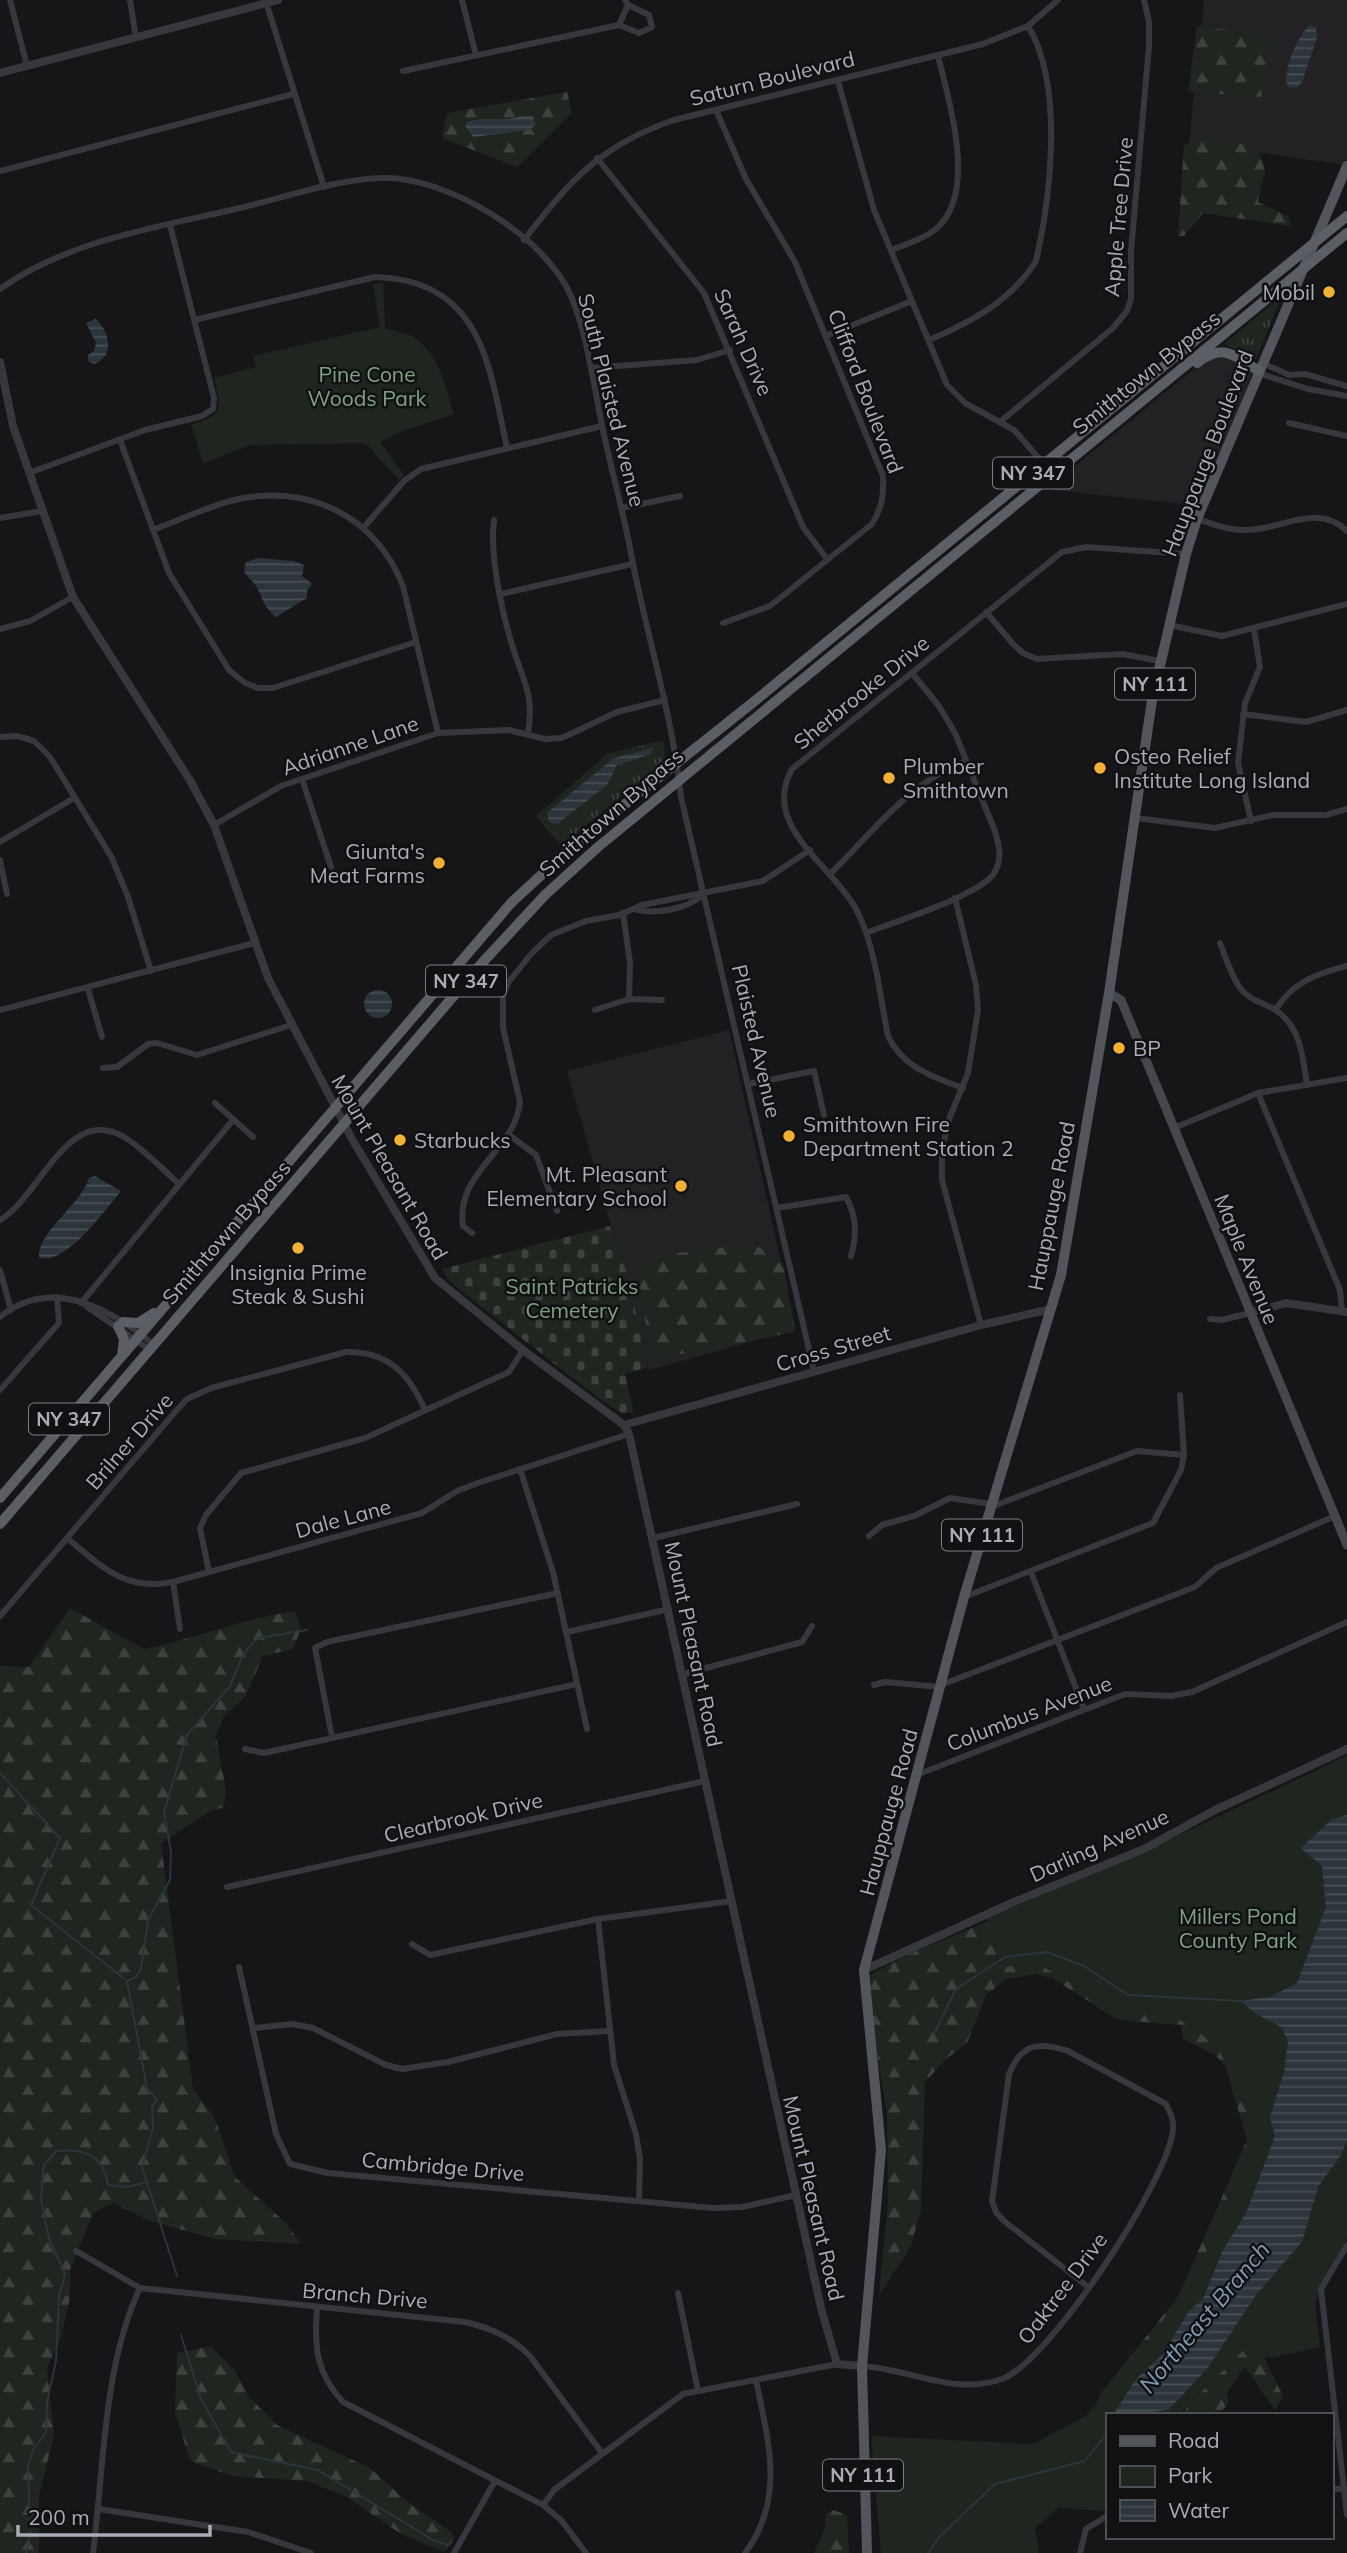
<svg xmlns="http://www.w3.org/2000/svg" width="1347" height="2553" font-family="Mulish,sans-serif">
	<defs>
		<pattern id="grass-tufts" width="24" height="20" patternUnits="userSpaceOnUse" patternTransform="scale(1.75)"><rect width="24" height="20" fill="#1e261f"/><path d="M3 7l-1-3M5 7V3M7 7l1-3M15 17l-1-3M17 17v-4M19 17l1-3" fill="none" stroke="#3c433d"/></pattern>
		<pattern id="forest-firs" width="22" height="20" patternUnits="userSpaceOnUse" patternTransform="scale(1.75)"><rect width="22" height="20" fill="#1e261f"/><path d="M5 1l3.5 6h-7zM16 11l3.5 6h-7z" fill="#3c433d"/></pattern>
		<pattern id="cemetery-stones" width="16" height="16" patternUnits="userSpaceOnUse" patternTransform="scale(1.75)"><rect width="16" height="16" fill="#1e261f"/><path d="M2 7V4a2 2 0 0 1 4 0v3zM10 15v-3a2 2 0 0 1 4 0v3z" fill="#3c433d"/></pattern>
		<pattern id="water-rules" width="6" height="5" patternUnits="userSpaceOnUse" patternTransform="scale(1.75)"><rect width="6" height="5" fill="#2c353c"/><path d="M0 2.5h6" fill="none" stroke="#485056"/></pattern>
	</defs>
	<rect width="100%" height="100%" fill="#161618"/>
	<g fill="#222225">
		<polygon points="1204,0 1347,0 1347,165 1189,143"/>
		<polygon points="1223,355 1253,371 1201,506 1053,490 1054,483 1209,357"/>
		<polygon points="729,1030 796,1329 649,1370 624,1271 567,1071"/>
	</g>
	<g fill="url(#grass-tufts)">
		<polygon points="1282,296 1256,359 1224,344"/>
		<polygon points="664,740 665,760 561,846 536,816 607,754"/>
	</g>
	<g fill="url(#forest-firs)">
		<polygon points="1197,26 1274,36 1261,97 1188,92"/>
		<polygon points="567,92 572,112 517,167 442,138 447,113"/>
		<polygon points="1202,136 1259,148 1265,171 1258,202 1289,217 1291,226 1203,213 1184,236 1178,236 1184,145"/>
		<polygon points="754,1244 783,1263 795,1332 651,1360 639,1276 644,1264 660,1255"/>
		<path d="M 70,1608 L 144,1649 C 195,1639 244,1618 295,1611 L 301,1629 L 293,1649 L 263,1656 L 245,1697 L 225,1715 L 216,1736 L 226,1790 L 224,1807 L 209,1812 L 161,1843 L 193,2089 L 215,2118 L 235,2177 L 287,2224 L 301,2244 L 215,2239 L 150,2221 L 113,2203 L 93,2213 L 70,2270 L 70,2297 L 61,2337 L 47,2368 L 54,2436 L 39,2495 L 39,2553 L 0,2553 L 0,1666 L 29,1667 Z"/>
		<polygon points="1347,1755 1347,1813 1280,2030 1242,2215 1107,2415 1095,2407 1100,2394 1178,2297 1247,2140 1225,2065 1215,2055 1183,2039 1181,2025 1118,2020 1052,1978 1036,1974 1006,1979 986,1995 967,2043 946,2059 925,2082 921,2211 910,2248 879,2295 888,2202 887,2114 874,2033 870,1975 907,1955 1148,1854"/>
		<polygon points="1239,2335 1289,2347 1264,2358 1283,2396 1275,2410 1245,2367 1227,2392 1229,2403 1217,2415 1180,2415 1229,2361"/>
		<polygon points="210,2346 234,2369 249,2397 277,2425 370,2468 410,2504 452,2532 454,2539 444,2552 401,2534 347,2497 307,2481 232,2476 190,2461 175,2412 177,2353"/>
		<polygon points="833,2510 847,2515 849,2553 814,2553 825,2528 826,2514"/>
	</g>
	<polygon fill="url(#cemetery-stones)" points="610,1226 627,1274 648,1367 625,1374 634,1413 622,1413 601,1400 465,1294 450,1281 442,1269"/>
	<g fill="#1e261f">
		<path d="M 383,282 L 385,328 C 393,331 404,333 412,336 C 437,349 447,389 454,414 L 403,431 L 380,442 L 404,475 L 399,480 L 365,443 L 251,445 L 203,463 L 191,425 C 224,415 222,408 214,378 L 256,367 L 253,356 L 380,327 L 373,284 Z"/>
		<polygon points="1347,1756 1347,2239 1321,2285 1315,2305 1320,2347 1271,2358 1251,2343 1178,2415 1107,2415 1107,2511 1059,2508 1035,2528 1039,2553 881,2553 871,2436 1033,2444 1087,2415 1148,2344 1208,2248 1250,2143 1246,2110 1217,2045 1166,2011 1119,2012 1035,1962 1001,1968 987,1918 1145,1851"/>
	</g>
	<g fill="url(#water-rules)">
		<path d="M 1310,25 L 1316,27 L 1317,38 L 1302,82 L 1298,87 L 1289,88 C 1279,76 1299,33 1310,25 Z"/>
		<path d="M 521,116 L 533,116 L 536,124 L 530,130 L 473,137 L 465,126 L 467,122 C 485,116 503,123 521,116 Z"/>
		<path d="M 96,319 C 110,332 115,357 94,364 L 88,361 L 88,355 L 94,351 L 96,343 L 86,323 Z"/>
		<path d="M 258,558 L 294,561 L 304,565 L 302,576 L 312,584 L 307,590 L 307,598 L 276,617 C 260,603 265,601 256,586 C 253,580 247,578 244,571 L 246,562 Z"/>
		<polygon points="653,748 651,754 617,765 607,785 556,825 549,822 547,813 614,758"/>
		<circle cx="378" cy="1004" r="14"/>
		<path d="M 95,1176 L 121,1191 C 106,1209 64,1268 39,1257 C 38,1231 81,1205 89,1178 Z"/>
		<polygon points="1347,1815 1347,2140 1341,2155 1318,2187 1302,2242 1256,2295 1207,2369 1169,2409 1140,2415 1113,2415 1136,2379 1162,2355 1189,2311 1203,2299 1223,2250 1246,2213 1275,2136 1270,2117 1284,2072 1288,2041 1281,2027 1253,2012 1241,2001 1270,1997 1297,1983 1326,1907 1322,1866 1301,1848 1332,1819"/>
	</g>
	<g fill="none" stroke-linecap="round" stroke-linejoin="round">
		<g stroke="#2c353c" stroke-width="2">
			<polyline points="0,1773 60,1838 31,1905 127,1981 147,2088 157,2100 152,2106 153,2128 142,2167 177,2276"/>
			<polyline points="127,1981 136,1977 141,1969 148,1920 170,1880 171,1852 164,1812 187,1735 230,1686 243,1654 258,1638 307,1630"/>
			<polyline points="935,2032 956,1989 1005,1957 1047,1952 1084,1966 1128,1995 1242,2001"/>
			<polyline points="181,2335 201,2399 231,2452 318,2470 433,2540 448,2545"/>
			<path d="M 26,2553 L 30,2536 L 28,2466 L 33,2450 L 46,2432 L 47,2402 L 56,2361 L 59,2297 L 65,2274 L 49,2239 L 41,2199 L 44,2165 L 56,2151 C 85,2148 103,2155 108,2185 L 126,2187 L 148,2182"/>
			<polyline points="928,2553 940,2536 995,2484 1085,2461 1107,2433"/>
		</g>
		<g stroke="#37383d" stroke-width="6">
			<polyline points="10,0 27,66"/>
			<polyline points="130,0 136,38"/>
			<polyline points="462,0 476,55"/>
			<polyline points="266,2 324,187"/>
			<polyline points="619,25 639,33 652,27 649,15 628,5"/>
			<polyline points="403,71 619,25 628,5 625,0"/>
			<polyline points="838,81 874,210 947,385 965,403 1014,430 1044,464"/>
			<path d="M 716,110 L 746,179 L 795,262 L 883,476 C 884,495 882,508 872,524 L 770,606 L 723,623"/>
			<polyline points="597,158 704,293 803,527 827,559"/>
			<polyline points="0,171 293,94"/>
			<path d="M 524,240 C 570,180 601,145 674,120 L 983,44 L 1028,26 L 1058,0"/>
			<path d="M 892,250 C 908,243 928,238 940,225 C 976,188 949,100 938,56"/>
			<path d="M 0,289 C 70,239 161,227 244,207 C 290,196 337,179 384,178 C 448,177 546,237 571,296 C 588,337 593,383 602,425 C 610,465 621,503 629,543 C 644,628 672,710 681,797 L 814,1371"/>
			<path d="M 194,320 L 375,277 C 482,280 489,365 507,448"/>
			<polyline points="828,335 912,301"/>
			<path d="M 929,340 C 971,322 1011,301 1036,261 C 1051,196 1064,85 1028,26"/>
			<polyline points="1263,363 1289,375 1305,374 1347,386"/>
			<polyline points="591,368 697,360 730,350"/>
			<polyline points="1258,373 1308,389 1347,396"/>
			<polyline points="1001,421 1113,328 1127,311 1131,299 1131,251 1149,46 1149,22 1144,0"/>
			<polyline points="1289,423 1347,436"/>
			<polyline points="120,440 169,573 229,670 245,683 258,688 273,688 416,642"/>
			<polyline points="29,473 145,430 202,416 213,409 214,398 170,225"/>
			<polyline points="622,508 680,496"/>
			<polyline points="0,518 42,511"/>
			<path d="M 1197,519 C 1214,524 1229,531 1246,530 C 1281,530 1317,502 1347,531"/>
			<path d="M 494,520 C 489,558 504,623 517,660 C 528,690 533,702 528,734"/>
			<polyline points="364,527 404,481 421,469 602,426"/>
			<path d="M 153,530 C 180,520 207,507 234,500 C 309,483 375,516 403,586 L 438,733"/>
			<polyline points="501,594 632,564"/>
			<polyline points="986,612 1013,644 1023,653 1037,659 1122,654 1160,661"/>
			<polyline points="1169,625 1222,636 1347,604"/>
			<polyline points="0,629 30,621 73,597"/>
			<polyline points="1243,714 1306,722 1347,710"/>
			<polyline points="0,737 17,736 34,741 50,757 112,858 128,897 151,971"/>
			<polyline points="302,779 331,867"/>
			<polyline points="1136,818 1215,828 1273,815 1326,815 1347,809"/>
			<polyline points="1251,821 1238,763 1245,703 1260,667 1254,629"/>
			<polyline points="214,825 281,786 438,733 509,730 545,739 562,738 617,712 665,700"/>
			<polyline points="0,842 74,798"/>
			<polyline points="0,860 7,894"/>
			<path d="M 831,873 C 873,832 908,783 966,761"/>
			<polyline points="955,898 976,985 978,1010 968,1073 949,1119 942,1150 942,1180 981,1325"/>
			<path d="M 637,910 C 659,914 686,909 703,895"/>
			<polyline points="623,913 630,963 629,999"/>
			<path d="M 866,933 C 894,922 981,895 994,873 C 1003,859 999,845 995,831 L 955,733 L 939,706 L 912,673"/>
			<path d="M 1220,943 C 1226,958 1231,975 1240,988 C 1251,1002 1264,1002 1277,1011 C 1301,1028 1303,1058 1307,1085"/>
			<polyline points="88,989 102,1037"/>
			<path d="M 1276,1009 C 1293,982 1316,974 1347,966"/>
			<polyline points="0,1010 254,943"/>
			<polyline points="595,1010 629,999 662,1000"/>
			<polyline points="103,1068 117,1067 148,1044 157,1043 197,1055 291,1025"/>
			<polyline points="749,1084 814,1071 824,1115"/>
			<path d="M 963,1088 C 932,1076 903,1068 888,1036 C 880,997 876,951 859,915 C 837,867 759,828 792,769 L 1062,552 L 1086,547 L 1186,554"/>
			<polyline points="1258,1093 1340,1290 1342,1311"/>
			<polyline points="215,1103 253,1137"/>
			<polyline points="1174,1128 1258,1093 1347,1078"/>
			<polyline points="509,1135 536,1155 557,1211"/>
			<path d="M 777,1208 L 846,1197 C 857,1217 857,1234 851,1256"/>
			<path d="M 0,1220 C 41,1196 67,1104 124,1137 C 144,1149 161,1168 179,1184"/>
			<path d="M 472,1233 L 463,1226 C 455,1172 515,1151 520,1102 L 503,1028 L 503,995 L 508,983 L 531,954 L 551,935 L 586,921 L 619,915 L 642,905 L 763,881 L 810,850"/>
			<polyline points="0,1270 11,1310"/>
			<polyline points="81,1303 233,1120"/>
			<polyline points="86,1306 150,1350"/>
			<path d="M 0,1317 C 52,1275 111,1309 154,1345"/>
			<polyline points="1210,1319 1222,1320 1250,1313"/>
			<polyline points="0,1390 59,1323 57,1297"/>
			<polyline points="520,1469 553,1572 587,1729"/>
			<polyline points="991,1507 1137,1451 1184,1455"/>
			<polyline points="869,1536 882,1525 914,1516 950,1498 991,1504"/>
			<polyline points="654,1538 797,1504"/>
			<path d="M 68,1539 C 103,1568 125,1591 173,1582 L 422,1513 L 457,1491 L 478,1483 L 629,1434"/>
			<polyline points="209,1572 200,1528 206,1515 241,1473 365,1438 509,1372 523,1350"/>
			<polyline points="1031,1572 1084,1709"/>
			<polyline points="173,1582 180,1629"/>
			<polyline points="964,1597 1153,1523 1181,1470 1184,1455 1180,1395"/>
			<path d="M 0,1616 L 176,1411 L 187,1399 L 211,1388 L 346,1352 C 387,1351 409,1373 425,1410"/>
			<polyline points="567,1632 669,1609"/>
			<polyline points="684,1674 802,1642 812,1626"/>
			<polyline points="874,1685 885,1682 941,1687"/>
			<polyline points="941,1685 1195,1587 1216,1568 1335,1516"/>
			<polyline points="332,1737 315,1648 327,1642 558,1593"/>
			<polyline points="245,1749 264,1753 577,1684"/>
			<polyline points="919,1774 1125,1694 1171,1696 1192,1692 1347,1622"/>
			<polyline points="227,1887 705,1781"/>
			<polyline points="598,1919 614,2065 636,2134 640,2159 639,2200"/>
			<polyline points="412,1944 430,1955 598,1919 732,1901"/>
			<polyline points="239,1967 276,2134 290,2164 328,2173 713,2208 742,2207 796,2195"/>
			<polyline points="255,2028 292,2024 313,2028 386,2065 402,2069 448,2062 557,2034 610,2031"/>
			<polyline points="1347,2245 1321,2289 1347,2515"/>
			<path d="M 76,2251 L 140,2288 L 465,2322 C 491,2328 511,2337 530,2356 L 602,2453"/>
			<polyline points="678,2293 698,2391"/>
			<path d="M 317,2308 C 314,2346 316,2373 343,2402 L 543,2505 L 561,2520 L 586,2553"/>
			<path d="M 862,2366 C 911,2369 953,2396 1002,2379 C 1049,2362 1169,2180 1173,2129 C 1174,2120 1170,2112 1166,2104 L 1068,2051 C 1038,2041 1021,2044 1009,2074 L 992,2201 L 996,2212 L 1004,2221 L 1087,2286"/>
			<polyline points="1331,2490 1344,2488"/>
			<polyline points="543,2505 554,2490 683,2394 837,2364"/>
			<polyline points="99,2509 248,2532 311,2553"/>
			<path d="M 93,2553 C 104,2468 103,2366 140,2288"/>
			<polyline points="454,2553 495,2481"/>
			<path d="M 745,2553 C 786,2499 768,2440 756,2380"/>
			<polyline points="1080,2553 1086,2529 1107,2516"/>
		</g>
		<g stroke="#37383d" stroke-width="8">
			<polyline points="0,73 278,0"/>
			<polyline points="0,362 13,426 73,597 191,782 214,825 268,978 352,1139 435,1278 523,1350 624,1425 629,1434 821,2308 837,2364 862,2366"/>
			<polyline points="1250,1313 1286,1303 1347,1312"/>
			<polyline points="624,1425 981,1325 1051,1309"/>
			<polyline points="864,1970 1016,1901 1144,1849 1215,1810 1347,1749"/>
		</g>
		<polyline stroke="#45474d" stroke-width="9" points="1109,993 1121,1000 1347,1545"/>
		<polyline stroke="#53555c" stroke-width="10" points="867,2553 862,2366 881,2150 864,1970 964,1597 1061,1275 1109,993 1152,700 1186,554 1197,519 1347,166"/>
		<g stroke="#5b5e65" stroke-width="10">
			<path d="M 1197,363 C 1224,342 1234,356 1259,371"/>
			<polyline points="123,1322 138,1323 154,1313"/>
			<polyline points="118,1326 124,1339 122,1356"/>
			<polyline points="0,1498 512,902 575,844 751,704 1347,216"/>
			<polyline points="0,1524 482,963 545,895 598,847 1347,233"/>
		</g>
	</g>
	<g fill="#f2b134" stroke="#111113" stroke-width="2.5">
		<circle cx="1329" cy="292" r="7"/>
		<circle cx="1100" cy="768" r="7"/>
		<circle cx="889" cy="778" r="7"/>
		<circle cx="439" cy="863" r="7"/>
		<circle cx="1119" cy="1048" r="7"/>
		<circle cx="789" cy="1136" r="7"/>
		<circle cx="400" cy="1140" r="7"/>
		<circle cx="681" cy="1186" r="7"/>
		<circle cx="298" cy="1248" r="7"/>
	</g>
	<g text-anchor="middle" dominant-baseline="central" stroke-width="5" stroke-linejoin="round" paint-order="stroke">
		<g fill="#111113" stroke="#7b7e86" stroke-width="2">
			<rect x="993" y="457.5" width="80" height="31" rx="5"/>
			<rect x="1115" y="668.5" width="80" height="31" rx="5"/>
			<rect x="426" y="965.5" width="80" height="31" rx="5"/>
			<rect x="29" y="1403.5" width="80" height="31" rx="5"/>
			<rect x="942" y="1519.5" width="80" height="31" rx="5"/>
			<rect x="823" y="2459.5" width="80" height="31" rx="5"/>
		</g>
		<g font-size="19" font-weight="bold" fill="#a8adb8">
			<text x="1033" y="473">NY 347</text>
			<text x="1155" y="684">NY 111</text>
			<text x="466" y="981">NY 347</text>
			<text x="69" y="1419">NY 347</text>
			<text x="982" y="1535">NY 111</text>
			<text x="863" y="2475">NY 111</text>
		</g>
		<g font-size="21" fill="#a8adb8" stroke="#111113">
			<text transform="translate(772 78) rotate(-14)">Saturn Boulevard</text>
			<text transform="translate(1118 217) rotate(-85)">Apple Tree Drive</text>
			<text transform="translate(744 342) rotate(66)">Sarah Drive</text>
			<text transform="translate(1146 372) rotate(-39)">Smithtown Bypass</text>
			<text transform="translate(866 391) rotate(69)">Clifford Boulevard</text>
			<text transform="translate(612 400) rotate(76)">South Plaisted Avenue</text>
			<text transform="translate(1207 453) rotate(-69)">Hauppauge Boulevard</text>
			<text transform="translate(861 692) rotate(-39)">Sherbrooke Drive</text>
			<text transform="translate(350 745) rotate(-19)">Adrianne Lane</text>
			<text transform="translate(611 812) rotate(-41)">Smithtown Bypass</text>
			<text transform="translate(757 1041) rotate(77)">Plaisted Avenue</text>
			<text transform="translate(390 1167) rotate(60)">Mount Pleasant Road</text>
			<text transform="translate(1051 1206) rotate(-79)">Hauppauge Road</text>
			<text transform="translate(226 1232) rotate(-49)">Smithtown Bypass</text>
			<text transform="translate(1247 1259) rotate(68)">Maple Avenue</text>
			<text transform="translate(833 1348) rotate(-16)">Cross Street</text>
			<text transform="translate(129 1441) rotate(-49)">Brilner Drive</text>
			<text transform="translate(343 1518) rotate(-15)">Dale Lane</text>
			<text transform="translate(694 1644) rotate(78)">Mount Pleasant Road</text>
			<text transform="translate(1029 1713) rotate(-21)">Columbus Avenue</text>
			<text transform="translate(888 1812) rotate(-75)">Hauppauge Road</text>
			<text transform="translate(463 1817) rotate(-13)">Clearbrook Drive</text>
			<text transform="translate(1099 1845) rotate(-24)">Darling Avenue</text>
			<text transform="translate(443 2166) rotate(5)">Cambridge Drive</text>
			<text transform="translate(814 2198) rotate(77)">Mount Pleasant Road</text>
			<text transform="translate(1062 2288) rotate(-53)">Oaktree Drive</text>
			<text transform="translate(365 2295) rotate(5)">Branch Drive</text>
		</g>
		<g font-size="21" fill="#a8adb8" stroke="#111113" text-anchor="start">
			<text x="1315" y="292" text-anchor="end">Mobil</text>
			<text x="1114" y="756">Osteo Relief<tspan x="1114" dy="24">Institute Long Island</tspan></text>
			<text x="903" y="766">Plumber<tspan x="903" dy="24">Smithtown</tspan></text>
			<text x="425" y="851" text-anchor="end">Giunta's<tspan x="425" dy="24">Meat Farms</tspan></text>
			<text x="1133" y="1048">BP</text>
			<text x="803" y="1124">Smithtown Fire<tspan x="803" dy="24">Department Station 2</tspan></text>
			<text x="414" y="1140">Starbucks</text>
			<text x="667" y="1174" text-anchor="end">Mt. Pleasant<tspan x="667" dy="24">Elementary School</tspan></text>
			<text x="298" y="1272" text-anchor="middle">Insignia Prime<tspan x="298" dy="24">Steak &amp; Sushi</tspan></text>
		</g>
		<g font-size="21" fill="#7fa381" stroke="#111113">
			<text x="367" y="374">Pine Cone<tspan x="367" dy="24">Woods Park</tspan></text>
			<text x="572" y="1286">Saint Patricks<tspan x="572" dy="24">Cemetery</tspan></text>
			<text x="1238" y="1916">Millers Pond<tspan x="1238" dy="24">County Park</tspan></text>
		</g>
		<g font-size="23" font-style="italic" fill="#7f9bb3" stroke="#111113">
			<text transform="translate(1204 2317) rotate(-50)">Northeast Branch</text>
		</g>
	</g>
	<rect x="1106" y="2413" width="228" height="126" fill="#111113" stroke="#4d4f55" stroke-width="2"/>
	<rect x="1120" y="2436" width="35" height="10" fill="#53555c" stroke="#4d4f55" stroke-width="2"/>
	<text x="1168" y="2448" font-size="21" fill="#a8adb8">Road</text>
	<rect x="1120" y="2466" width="35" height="21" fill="#1e261f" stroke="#4d4f55" stroke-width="2"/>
	<text x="1168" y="2483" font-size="21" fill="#a8adb8">Park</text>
	<rect x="1120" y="2500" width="35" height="21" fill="url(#water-rules)" stroke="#4d4f55" stroke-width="2"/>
	<text x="1168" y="2518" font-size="21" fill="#a8adb8">Water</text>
	<path d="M18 2525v10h192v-10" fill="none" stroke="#a8adb8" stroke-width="3.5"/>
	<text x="28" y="2525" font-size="21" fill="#a8adb8" stroke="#111113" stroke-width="5" paint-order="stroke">200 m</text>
</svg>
